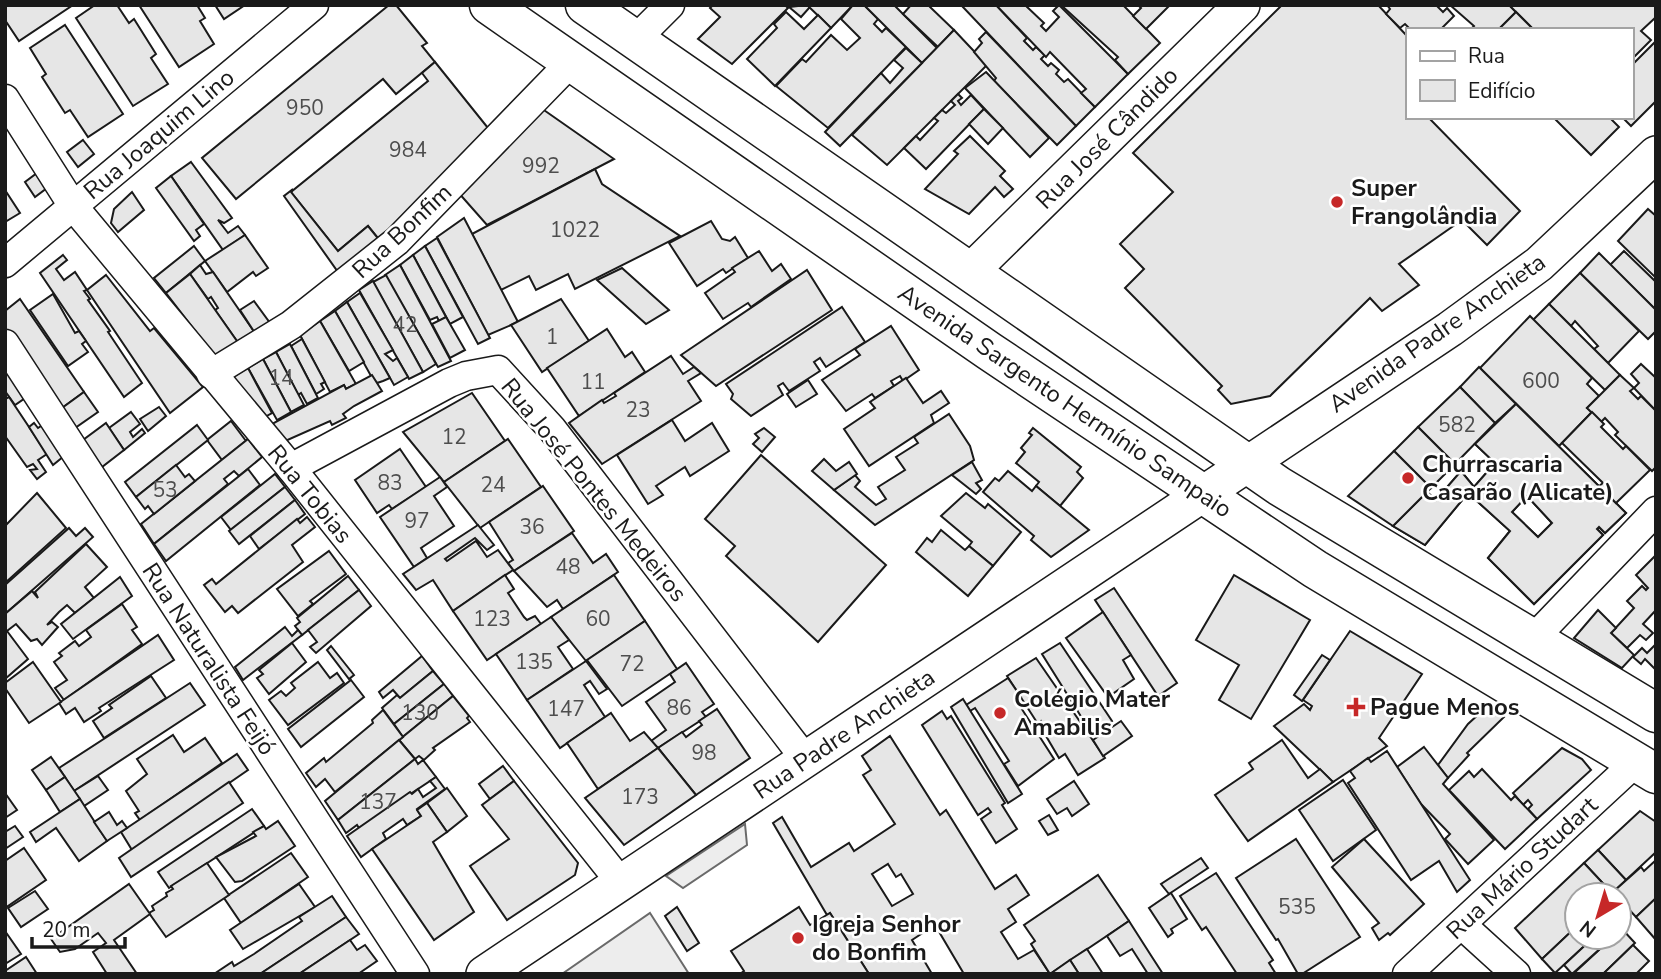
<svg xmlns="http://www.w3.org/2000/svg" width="1661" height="979" font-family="'Nunito Sans',sans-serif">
	<rect width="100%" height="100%" fill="#fff"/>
	<g fill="#ededed" stroke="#6a6a6a" stroke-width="2">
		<polygon points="745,824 747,845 683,888 666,876"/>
		<polygon points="650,913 689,974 562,974"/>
	</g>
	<g fill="#e6e6e6" stroke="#1a1a1a" stroke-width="2" fill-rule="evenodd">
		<polygon points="5,5 73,5 19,41 5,20"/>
		<polygon points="95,5 117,5 129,23 134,19 156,54 151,58 168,84 133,106 76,18"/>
		<polygon points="139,5 197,5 205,18 200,21 214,44 179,67"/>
		<polygon points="215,5 245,5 224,19"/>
		<polygon points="389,5 396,5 427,43 422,46 435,62 396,94 383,79 236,199 202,158"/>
		<polygon points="713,5 785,5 788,8 732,64 698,39 720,17 710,8"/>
		<polygon points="807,5 810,7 801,17 789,7"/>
		<polygon points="807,5 853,5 831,28"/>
		<polygon points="853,5 864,5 878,19 874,24 882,32 886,28 906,47 828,128 776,86 802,59 806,62 831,35 847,50 860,38 841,19"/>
		<polygon points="864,5 894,5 937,48 922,63"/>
		<polygon points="911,5 928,5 954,30 938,47 903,14"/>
		<polygon points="961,5 996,5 1027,38 1024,41 1033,50 1036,47 1045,55 1041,59 1048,66 1051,63 1059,70 1056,74 1064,82 1068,79 1095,107 1076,126"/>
		<polygon points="996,5 1025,5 1044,23 1041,26 1046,31 1059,17 1053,11 1059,5 1128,74 1095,107 1081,93 1086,89 1050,52 1046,57"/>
		<polygon points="1061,5 1123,5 1160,43 1128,74 1115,60 1118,57"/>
		<polygon points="1138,5 1170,5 1146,29 1133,16 1141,8"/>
		<polygon points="1282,5 1378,5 1407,36 1407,117 1428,117 1520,211 1487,245 1462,220 1399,264 1419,285 1382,311 1370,298 1270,396 1231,404 1218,390 1222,386 1125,288 1144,269 1120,244 1173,192 1133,153"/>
		<polygon points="1387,5 1436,5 1443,12 1447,8 1454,16 1440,30 1411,30 1405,24 1400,28 1386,14 1390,9"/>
		<polygon points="1450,5 1509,5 1516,12 1498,30 1470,30 1474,26"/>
		<polygon points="1509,5 1656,5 1656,17 1641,31 1651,40 1631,60 1631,30 1534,30"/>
		<polygon points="786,12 804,29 818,15 831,28 775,86 747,59 777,28 774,24"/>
		<polygon points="1516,12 1534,30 1498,30"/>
		<polygon points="65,25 123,114 88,137 70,110 65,113 42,77 46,74 30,48"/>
		<polygon points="954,30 987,65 887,165 852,135"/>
		<polygon points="986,32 1076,126 1057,145 994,81 996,78 974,52 982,43 979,39"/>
		<polygon points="1656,41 1656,101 1631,126 1622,117 1631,117 1631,66"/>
		<polygon points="906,48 922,63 840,146 825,132 881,73 890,83 903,68 894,60"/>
		<polygon points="435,62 488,128 381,242 368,226 338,251 291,192 428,81 422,73"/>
		<polygon points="986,72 1049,138 1030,157 965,88"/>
		<polygon points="958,94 962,98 958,101 961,105 971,95 984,109 926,169 904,148 916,136 920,140 938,121 934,118 942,110 946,113 955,105 951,101"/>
		<polygon points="541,108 614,159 487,225 457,191"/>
		<polygon points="984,109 1003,128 988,144 969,124"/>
		<polygon points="1553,117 1609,117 1619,127 1591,155"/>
		<polygon points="970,136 1005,171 1000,176 1013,189 1004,197 995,187 969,214 925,189 958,154 954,151"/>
		<polygon points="83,140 94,154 78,167 67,152"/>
		<polygon points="191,162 232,218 224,223 218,220 228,233 238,226 245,235 223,250 171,176"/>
		<polygon points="595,169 602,184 680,236 575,289 568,274 536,290 529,276 501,290 472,234"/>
		<polygon points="37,173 47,188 35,197 25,182"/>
		<polygon points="171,176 204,224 196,230 200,236 194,241 156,188"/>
		<polygon points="293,189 291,192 338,251 368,226 381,242 338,272 284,196"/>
		<polygon points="5,190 20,213 5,222"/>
		<polygon points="132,192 144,210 118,232 111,223 114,209"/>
		<polygon points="1648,209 1656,216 1656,278 1618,241"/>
		<polygon points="464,218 518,322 488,335 437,237"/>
		<polygon points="711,221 722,239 730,241 735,237 748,258 726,273 723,269 697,286 669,243"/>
		<polygon points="245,235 268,268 256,276 253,272 227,292 205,261"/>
		<polygon points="437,238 490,338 478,344 425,246"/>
		<polygon points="194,246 205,261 166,293 154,278"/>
		<polygon points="425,246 463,317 450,324 413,255"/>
		<polygon points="759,251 772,271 781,264 791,279 751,307 748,303 723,319 705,293 735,272 732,268"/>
		<polygon points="1624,251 1656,282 1656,310 1610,265"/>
		<polygon points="1599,253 1656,310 1656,331 1648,339 1580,273"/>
		<polygon points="63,255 67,260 56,269 64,280 75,272 87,290 84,291 90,299 88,300 110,331 108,332 142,383 124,397 40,273"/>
		<polygon points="413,255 446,317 439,321 437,317 430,320 400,265"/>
		<polygon points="200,265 206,274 213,272 255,333 239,344 215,310 218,308 211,297 208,299 190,274"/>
		<polygon points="400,265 451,361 438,367 385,275"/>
		<polygon points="622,268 651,294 669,310 646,324 597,280"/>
		<polygon points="807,270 832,310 716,386 681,355"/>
		<polygon points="1580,273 1639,331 1608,363 1594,349 1598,346 1575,321 1571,326 1549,304"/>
		<polygon points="190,274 239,344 217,359 166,293"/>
		<polygon points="106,275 150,331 154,328 203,387 170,413 87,290"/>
		<polygon points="386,275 436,364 423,372 373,282"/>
		<polygon points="373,281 423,372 409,379 359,290"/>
		<polygon points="360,293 393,350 385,354 393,361 397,358 408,377 394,385 347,302"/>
		<polygon points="53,294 75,333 79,331 86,341 82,344 88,352 68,366 30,310"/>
		<polygon points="20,299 84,392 62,408 5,333 5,311"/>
		<polygon points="561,299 589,341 542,372 511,325"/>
		<polygon points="254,301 270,323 255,333 240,310"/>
		<polygon points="347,302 390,378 383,381 377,383 371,376 335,311"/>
		<polygon points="1549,304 1620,375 1605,390 1533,320"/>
		<polygon points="842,307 865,342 826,367 820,358 814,362 820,371 789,391 783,383 778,386 783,395 751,416 731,399 733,394 726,384"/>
		<polygon points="335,311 364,362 349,371 320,321"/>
		<polygon points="1530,316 1592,378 1587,384 1599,396 1587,408 1592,412 1559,446 1480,368"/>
		<polygon points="446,317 465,350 450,358 432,324"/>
		<polygon points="320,321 356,384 346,389 344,385 330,392 300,335"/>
		<polygon points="891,326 919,370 903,381 900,376 891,381 894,386 875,398 872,394 846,411 822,380 860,355 855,349"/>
		<polygon points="607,329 625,357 632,352 645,372 579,416 547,368"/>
		<polygon points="302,339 325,382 321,384 324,389 316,394 291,346"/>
		<polygon points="290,344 318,398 307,404 301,393 298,395 276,352"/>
		<polygon points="276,352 304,405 291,412 263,359"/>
		<polygon points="5,355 31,394 15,405 5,391"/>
		<polygon points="671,356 683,374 694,367 701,373 688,381 701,401 602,464 569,423 602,400 604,403 616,396 614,393"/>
		<polygon points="263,359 291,412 277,420 248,368"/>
		<polygon points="1641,364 1656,378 1656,411 1634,388 1639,383 1631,374"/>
		<polygon points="1479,367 1516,404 1495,423 1460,387"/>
		<polygon points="248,368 272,413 263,418 233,377"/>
		<polygon points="372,375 382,391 354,406 343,414 346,418 332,425 330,421 283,442 270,425 344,385 346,389"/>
		<polygon points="1620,375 1634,388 1630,391 1638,399 1641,396 1656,411 1656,467 1652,471 1615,435 1618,432 1605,418 1601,422 1587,408"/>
		<polygon points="906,378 923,403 941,391 949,403 931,415 934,423 869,466 844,429 875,408 870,402"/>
		<polygon points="808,380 817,394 796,407 787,394"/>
		<polygon points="1460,387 1495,423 1455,464 1418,427"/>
		<polygon points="84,392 98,412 75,428 62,408"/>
		<polygon points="472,393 505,441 444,482 403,432"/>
		<polygon points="9,397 47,454 38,460 46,472 37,479 30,470 37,469 33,464 27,467 5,436 5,399"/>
		<path d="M 1516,404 L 1626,513 L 1605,533 L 1599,527 L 1597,529 L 1603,535 L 1534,604 L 1488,558 L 1510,531 L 1468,493 L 1425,545 L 1393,526 L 1427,492 L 1436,500 L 1461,471 L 1474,487 L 1495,463 L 1475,444 ZM 1527,496 L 1552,523 L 1538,537 L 1512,512 Z"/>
		<path d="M 1516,404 L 1626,513 L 1605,533 L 1599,527 L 1597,529 L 1603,535 L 1534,604 L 1488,558 L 1510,531 L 1468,493 L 1425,545 L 1393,526 L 1427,492 L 1436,500 L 1461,471 L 1474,487 L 1495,463 L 1475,444 ZM 1527,496 L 1552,523 L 1538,537 L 1512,512 Z"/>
		<polygon points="159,407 166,416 148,431 140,419"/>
		<polygon points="131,412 140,424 130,432 133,437 142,429 145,433 124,450 109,428"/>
		<polygon points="1592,412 1604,424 1601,427 1623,449 1626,446 1650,470 1616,503 1599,486 1603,483 1562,443"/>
		<polygon points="949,414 970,446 974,460 875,525 834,490 855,475 860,481 855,487 876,505 886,499 878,487 905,470 896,457 918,443 914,437"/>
		<polygon points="672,420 685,441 712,423 729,451 690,476 685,467 656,486 663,495 648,504 617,455"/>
		<polygon points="49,421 69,452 53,465 29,427 34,423 38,428"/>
		<polygon points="231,421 246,441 222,460 207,440"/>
		<polygon points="106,423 124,450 102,467 83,440"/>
		<polygon points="197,425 208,440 136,497 125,482"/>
		<polygon points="1418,427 1455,464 1431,488 1394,451"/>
		<polygon points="764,428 775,437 762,452 753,444 759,438 755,434"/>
		<polygon points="1033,428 1081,467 1077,472 1083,478 1060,506 1036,486 1039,482 1016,463 1025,452 1021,448 1032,435 1029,433"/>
		<polygon points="248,439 262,457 239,476 234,471 224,479 228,484 154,544 141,524"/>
		<polygon points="508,439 541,487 480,528 444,482"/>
		<polygon points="400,449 426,487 392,509 389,505 377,513 355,480"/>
		<polygon points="1394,451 1431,488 1393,526 1348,496"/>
		<polygon points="761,455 886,565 818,642 726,556 735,546 705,519"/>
		<polygon points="824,459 836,471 849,462 857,474 834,490 812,471"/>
		<polygon points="972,462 982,480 976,483 981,489 976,494 952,475"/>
		<polygon points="176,465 185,477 189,474 195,481 154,514 148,506 145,509 136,497"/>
		<polygon points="248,469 260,485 166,561 154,544"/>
		<polygon points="1008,471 1032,491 1036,486 1089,530 1051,557 1031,540 1034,536 983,492 995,478 999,481"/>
		<polygon points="275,474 285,487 231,530 221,517"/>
		<polygon points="440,477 447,487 434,496 454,526 421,548 427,558 414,567 380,517"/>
		<polygon points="543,486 574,531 514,571 508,563 513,560 489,522"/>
		<polygon points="285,487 295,500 239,544 229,531"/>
		<polygon points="37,493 66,528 5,583 5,526"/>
		<polygon points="966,493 985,508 988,504 1021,532 993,566 969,546 972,542 941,516"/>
		<polygon points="295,500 305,514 259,549 250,536"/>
		<polygon points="307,517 315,527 292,545 303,562 238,613 232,606 225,612 204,585 212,579 216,584 297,519 300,523"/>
		<polygon points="478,525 494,545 487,550 475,538 445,559 447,561 476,541 487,557 498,550 513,570 453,611 433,580 416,590 403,574"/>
		<polygon points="69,528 76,536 85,528 93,537 5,614 5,585"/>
		<polygon points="941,530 965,550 969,546 993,566 968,596 916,552 927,538 932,542"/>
		<polygon points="572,533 593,563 606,554 618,572 563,609 557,600 547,607 514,571"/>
		<polygon points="86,544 107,567 85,587 94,598 75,613 67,605 59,612 47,625 52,622 58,627 42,645 37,639 31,641 16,624 7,631 28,659 5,679 5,614 32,591 38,598 35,592"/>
		<polygon points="329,551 346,574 310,601 313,604 298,616 277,589"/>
		<polygon points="1656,555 1656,610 1643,624 1653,633 1646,640 1640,635 1627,648 1611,633 1634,608 1627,601 1642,586 1646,590 1648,588 1636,575"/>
		<polygon points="505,575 514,589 508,593 524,617 527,620 535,616 541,624 487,660 453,611"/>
		<polygon points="614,575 645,621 586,661 551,617"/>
		<polygon points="1234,575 1310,620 1251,719 1219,700 1239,665 1196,640"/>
		<polygon points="348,576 359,590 302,635 295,626 300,622 297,618"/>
		<polygon points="120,577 132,596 73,639 61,624"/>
		<polygon points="1114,588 1177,683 1158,696 1095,600"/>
		<polygon points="359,590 371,606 316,653 310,647 317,642 308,630"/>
		<polygon points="122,604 137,627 132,630 142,644 64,700 55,688 67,680 54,662 62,656 59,653 75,641 79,646 91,637 86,630"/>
		<polygon points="1598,610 1616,628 1611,633 1634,655 1622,668 1574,638"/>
		<polygon points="1103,612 1131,655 1123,660 1134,679 1108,697 1066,638"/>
		<polygon points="551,617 569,640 558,647 573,669 527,700 496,654"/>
		<polygon points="645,621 677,669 622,706 587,660"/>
		<polygon points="285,627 292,636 298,630 302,635 243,680 235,667"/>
		<polygon points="1350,631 1422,674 1379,738 1387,746 1333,782 1274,726 1304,704 1310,710 1312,706 1303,700"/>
		<polygon points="158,635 174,660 99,708 101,711 84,722 75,708 66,714 59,703"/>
		<polygon points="292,643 306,662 269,694 257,678 263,674 259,670"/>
		<polygon points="1060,643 1112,721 1091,736 1085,728 1087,726 1042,654"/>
		<polygon points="1656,644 1656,670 1645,659 1641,664 1633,657 1642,648 1647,653"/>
		<polygon points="331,646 354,675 349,679 327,650"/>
		<polygon points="1322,655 1330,660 1302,701 1294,695"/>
		<polygon points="422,656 433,671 400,698 393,690 383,698 379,692"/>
		<polygon points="1036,658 1105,758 1078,775 1065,754 1059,758 1046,736 1049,734 1041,721 1038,724 1007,676"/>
		<polygon points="586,661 607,689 599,694 590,681 584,685 605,717 560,748 527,700"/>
		<polygon points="33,662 61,702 29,723 5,688 5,683"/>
		<polygon points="318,662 330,678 337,673 344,683 288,725 269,700 281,691 286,696 295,688 291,683"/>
		<polygon points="686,663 714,704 702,712 706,717 658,748 651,741 666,730 646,702 675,682 670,674"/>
		<polygon points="433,671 444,684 394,724 382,708 397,695 400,698"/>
		<polygon points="151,676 166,698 104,738 93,721 112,708 109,705"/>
		<polygon points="1008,678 1021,697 1016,700 1054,759 1018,786 1004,764 1009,761 975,708 970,711 966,705"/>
		<polygon points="351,680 364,697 301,747 288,729"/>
		<polygon points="190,683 205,705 74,791 59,768"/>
		<polygon points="444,684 453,696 403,737 394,724"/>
		<polygon points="453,696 469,716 467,718 470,722 433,748 435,750 424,760 419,756 415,759 399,740"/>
		<polygon points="963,699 1022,794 1008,803 951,707"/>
		<polygon points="1491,703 1504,717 1467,753 1469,755 1448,778 1438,765 1468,724"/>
		<polygon points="717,709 750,758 696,795 658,748 682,732 686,737 702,725 699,721"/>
		<polygon points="383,710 403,737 335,792 325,779 316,787 306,773 324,758 326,762 373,723 372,720"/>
		<polygon points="942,711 947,719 951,716 1005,803 1002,805 1017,829 996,843 981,819 991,812 988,808 978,815 922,725"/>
		<polygon points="611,713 630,741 644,732 658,748 598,789 567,743"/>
		<polygon points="1121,721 1132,736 1103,756 1093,740"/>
		<polygon points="173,735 184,752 205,738 222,763 140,820 135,813 139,811 126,791 147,774 137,759"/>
		<path d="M 890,736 L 940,815 L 946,810 L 995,889 L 1016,875 L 1029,895 L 1008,909 L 1016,922 L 1001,932 L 1018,959 L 1034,950 L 1050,974 L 964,974 L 935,925 L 912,940 L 932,974 L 869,974 L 830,913 L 827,915 L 773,823 L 782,817 L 811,867 L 849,843 L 854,851 L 895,824 L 863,775 L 871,770 L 862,756 ZM 888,864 L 896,877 L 901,874 L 913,894 L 892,906 L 872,874 Z"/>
		<polygon points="399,740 415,759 338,820 325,801"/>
		<polygon points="1282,740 1308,778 1320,769 1333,782 1248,841 1215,795 1253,769 1249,763"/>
		<polygon points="1424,747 1448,778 1443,784 1494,840 1468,864 1445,839 1450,834 1421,804 1397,767"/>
		<polygon points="658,748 696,795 624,845 585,798"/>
		<polygon points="1562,748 1582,759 1591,770 1537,819 1528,809 1532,805 1528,800 1523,805 1513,793"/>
		<polygon points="1387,751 1470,880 1457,892 1439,861 1411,880 1348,783 1355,778 1350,771 1368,758 1371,762"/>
		<polygon points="237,754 248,770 132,850 121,832"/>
		<polygon points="51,757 65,777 46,790 32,770"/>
		<polygon points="423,760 436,777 359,828 357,825 346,833 338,820 415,759 418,764"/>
		<polygon points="503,766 514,781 490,799 479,784"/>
		<polygon points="1482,769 1511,800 1515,796 1537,819 1505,849 1449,790 1469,771 1474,777"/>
		<polygon points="98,776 108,790 84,806 74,791"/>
		<polygon points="65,777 80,799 60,812 46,790"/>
		<polygon points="436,777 445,789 417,809 421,816 407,825 403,819 383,833 386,839 361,857 347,836 410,792 412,794 418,789 423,797 436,788 430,781"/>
		<polygon points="1343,780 1376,830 1333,861 1299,810"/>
		<polygon points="514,781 578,863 575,875 507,920 470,866 509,839 482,805"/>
		<polygon points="1074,781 1089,804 1072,816 1067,808 1057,814 1047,799"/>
		<polygon points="229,782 243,803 131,877 119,858"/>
		<polygon points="447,788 467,816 447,832 427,803"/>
		<polygon points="5,793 17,810 5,818"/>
		<polygon points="80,799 107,841 79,861 56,828 36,842 30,832"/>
		<polygon points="427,803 447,832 433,842 474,912 434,940 372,849 421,816 417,810"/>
		<polygon points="252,809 264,826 169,888 158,872"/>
		<polygon points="1640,811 1656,822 1656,852 1626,880 1598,850"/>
		<polygon points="109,812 117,825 122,821 127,828 107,841 94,822"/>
		<polygon points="1049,815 1058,830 1048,835 1039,821"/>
		<polygon points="278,821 295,846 242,881 235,882 216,857 256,836 253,832 264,826 266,829"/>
		<polygon points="15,826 23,837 5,849 5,832"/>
		<polygon points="1296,839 1360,937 1302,974 1298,974 1278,939 1276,940 1236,878"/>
		<polygon points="1364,839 1424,904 1390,935 1388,933 1379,940 1372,928 1379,923 1332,867"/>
		<polygon points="24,848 46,880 5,908 5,861"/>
		<polygon points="1598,850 1626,880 1612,893 1584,863"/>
		<polygon points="291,853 308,877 241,923 224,898"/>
		<polygon points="1201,858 1208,868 1169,894 1161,884"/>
		<polygon points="1656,860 1656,898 1636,917 1613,892 1641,867 1644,871"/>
		<polygon points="207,863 229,895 166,937 149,913 154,910 152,906 167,896 166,893 173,889 171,886"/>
		<polygon points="1584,863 1612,893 1577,895 1577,926 1542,959 1515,928"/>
		<polygon points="1216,873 1273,960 1269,963 1276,974 1237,974 1206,927 1202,930 1180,896"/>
		<polygon points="1098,875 1129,921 1050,974 1031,944 1035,941 1024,925"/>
		<polygon points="129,884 150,914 114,940 137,974 107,974 93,952 106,943 98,933 75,949 60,952 51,939"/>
		<polygon points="299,884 315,907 243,949 230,930"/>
		<polygon points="35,891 48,909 21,927 8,908"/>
		<polygon points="1171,893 1187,919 1171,929 1173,933 1168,937 1149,908"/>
		<polygon points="332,896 346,917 260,974 214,974 232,962 234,966 254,954 302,921 299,917"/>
		<polygon points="1656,898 1656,940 1636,917"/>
		<polygon points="677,907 699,943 687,951 665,916"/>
		<polygon points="799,907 810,925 830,913 869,974 740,974 744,971 731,951"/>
		<polygon points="346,917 359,934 299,974 260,974"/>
		<polygon points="1129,921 1152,957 1163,974 1148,974 1132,949 1120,956 1107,936"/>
		<polygon points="1577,926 1577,937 1594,937 1555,973 1542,959"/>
		<polygon points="1622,929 1635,943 1603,974 1573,974 1613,937 1619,937"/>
		<polygon points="5,931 21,954 5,964"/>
		<polygon points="1594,937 1613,937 1572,974 1564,965"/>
		<polygon points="350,940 357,950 365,945 377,961 358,974 299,974"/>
		<polygon points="1633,945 1649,961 1636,974 1603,974"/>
		<polygon points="1087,949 1103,974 1079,974 1070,960"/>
		<polygon points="26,957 37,974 7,974 5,971"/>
		<polygon points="1070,960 1079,974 1050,974"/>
	</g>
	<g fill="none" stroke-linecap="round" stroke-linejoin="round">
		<defs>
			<g id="minor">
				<polyline points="634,41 670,5"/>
				<polyline points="5,99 73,206 291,468 622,884"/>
				<polyline points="5,263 314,5"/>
				<polyline points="5,344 415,974"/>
				<polyline points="211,374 291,325 397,241 571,62"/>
				<polyline points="291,468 449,383 466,376 498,370 552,429 806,760"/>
				<polyline points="1534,638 1656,511"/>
				<polyline points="1462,925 1516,974"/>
				<polyline points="1407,974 1636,762"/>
			</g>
			<g id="tertiary">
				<polyline points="971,271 1242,5"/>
				<polyline points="484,974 1450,329 1539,264 1656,154"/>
			</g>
			<g id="primary">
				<polyline points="489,5 989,351 1315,569 1656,774"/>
				<polyline points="585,5 1279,486 1656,713"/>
			</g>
		</defs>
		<use href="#minor" stroke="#1a1a1a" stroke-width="31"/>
		<use href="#tertiary" stroke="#1a1a1a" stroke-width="38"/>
		<use href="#primary" stroke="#1a1a1a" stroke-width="41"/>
		<use href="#minor" stroke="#fff" stroke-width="28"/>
		<use href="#tertiary" stroke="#fff" stroke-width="35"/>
		<use href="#primary" stroke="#fff" stroke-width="38"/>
	</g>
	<g fill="#c62828" stroke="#fff" stroke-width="2.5">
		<circle cx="1337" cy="202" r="7"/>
		<circle cx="1408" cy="478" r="7"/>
		<path d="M1352.5 696.5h7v7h7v7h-7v7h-7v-7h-7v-7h7z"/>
		<circle cx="1000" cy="713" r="7"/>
		<circle cx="798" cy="938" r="7"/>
	</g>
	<g text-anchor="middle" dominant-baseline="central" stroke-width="5" stroke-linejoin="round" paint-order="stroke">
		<g font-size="21" fill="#4d4d4d">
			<text x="305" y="108">950</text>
			<text x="408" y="150">984</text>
			<text x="541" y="166">992</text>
			<text x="575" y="230">1022</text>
			<text x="405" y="325">42</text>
			<text x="552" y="337">1</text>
			<text x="281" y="378">14</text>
			<text x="1541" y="381">600</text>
			<text x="593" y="382">11</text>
			<text x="638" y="410">23</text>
			<text x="1457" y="425">582</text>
			<text x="454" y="437">12</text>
			<text x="390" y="483">83</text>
			<text x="493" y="485">24</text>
			<text x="165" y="490">53</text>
			<text x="417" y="521">97</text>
			<text x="532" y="527">36</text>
			<text x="568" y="567">48</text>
			<text x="492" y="619">123</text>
			<text x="598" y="619">60</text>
			<text x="534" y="662">135</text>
			<text x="632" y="664">72</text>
			<text x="679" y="708">86</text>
			<text x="566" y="709">147</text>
			<text x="420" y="713">130</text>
			<text x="704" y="753">98</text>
			<text x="640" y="797">173</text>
			<text x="378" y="802">137</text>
			<text x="1297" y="907">535</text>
		</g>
		<g font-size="24" fill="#1a1a1a" stroke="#fff">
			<text transform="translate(159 134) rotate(-40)">Rua Joaquim Lino</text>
			<text transform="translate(1107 138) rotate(-45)">Rua José Cândido</text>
			<text transform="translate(402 231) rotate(-43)">Rua Bonfim</text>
			<text transform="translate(1437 333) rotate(-35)">Avenida Padre Anchieta</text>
			<text transform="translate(1065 401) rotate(34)">Avenida Sargento Hermínio Sampaio</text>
			<text transform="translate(594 490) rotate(51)">Rua José Pontes Medeiros</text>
			<text transform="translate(310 494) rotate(51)">Rua Tobias</text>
			<text transform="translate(209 659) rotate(57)">Rua Naturalista Feijó</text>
			<text transform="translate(844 734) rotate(-34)">Rua Padre Anchieta</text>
			<text transform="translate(1522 868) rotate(-43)">Rua Mário Studart</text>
		</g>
		<g font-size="24" font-weight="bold" fill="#1a1a1a" stroke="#fff" text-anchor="start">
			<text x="1351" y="188">Super<tspan x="1351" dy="28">Frangolândia</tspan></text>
			<text x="1422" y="464">Churrascaria<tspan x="1422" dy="28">Casarão (Alicate)</tspan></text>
			<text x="1014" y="699">Colégio Mater<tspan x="1014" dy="28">Amabilis</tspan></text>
			<text x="1370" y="707">Pague Menos</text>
			<text x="812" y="924">Igreja Senhor<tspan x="812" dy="28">do Bonfim</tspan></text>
		</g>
	</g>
	<rect width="1661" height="979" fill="none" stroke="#1a1a1a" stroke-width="14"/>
	<rect x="1406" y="28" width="228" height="91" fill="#ffffff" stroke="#a3a3a3" stroke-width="2"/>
	<rect x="1420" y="51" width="35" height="10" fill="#ffffff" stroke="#a3a3a3" stroke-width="2"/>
	<text x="1468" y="63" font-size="21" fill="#1a1a1a">Rua</text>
	<rect x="1420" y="80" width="35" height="21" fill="#e6e6e6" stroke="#a3a3a3" stroke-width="2"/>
	<text x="1468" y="98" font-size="21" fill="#1a1a1a">Edifício</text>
	<g transform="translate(1598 916) rotate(218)"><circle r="33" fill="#ffffff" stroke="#a3a3a3" stroke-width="2"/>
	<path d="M0-5L12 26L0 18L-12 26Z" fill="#c62828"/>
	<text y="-10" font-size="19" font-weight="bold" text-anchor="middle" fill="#1a1a1a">N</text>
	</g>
	<path d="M32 937v10h93v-10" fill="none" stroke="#1a1a1a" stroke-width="3.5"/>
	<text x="42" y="937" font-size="21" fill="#1a1a1a" stroke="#ffffff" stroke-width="5" paint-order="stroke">20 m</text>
</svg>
